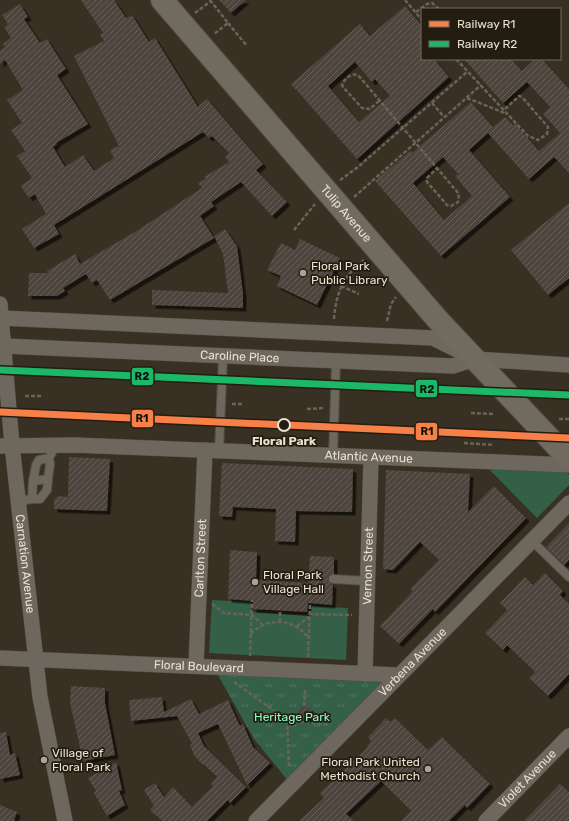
<svg xmlns="http://www.w3.org/2000/svg" width="569" height="821" font-family="Rubik,sans-serif">
	<defs>
		<pattern id="park-tufts" width="24" height="20" patternUnits="userSpaceOnUse"><rect width="24" height="20" fill="#336047"/><path d="M3 7l-1-3M5 7V3M7 7l1-3M15 17l-1-3M17 17v-4M19 17l1-3" fill="none" stroke="#517660"/></pattern>
		<pattern id="building-hatch" width="6" height="6" patternUnits="userSpaceOnUse"><rect width="6" height="6" fill="#4d443c"/><path d="M-1 1l2-2M0 6l6-6M5 7l2-2" fill="none" stroke="#675f57"/></pattern>
		<filter id="shadow"><feDropShadow dx="3.5" dy="3.5" stdDeviation="0" flood-color="#0009"/></filter>
	</defs>
	<rect width="100%" height="100%" fill="#383022"/>
	<g fill="#336047">
		<polygon points="562,468 569,475 569,485 537,518 490,470"/>
		<polygon points="212,600 252,602 251,612 311,616 311,606 348,608 346,660 209,653"/>
	</g>
	<polygon fill="url(#park-tufts)" points="215,670 393,678 290,783 254,739"/>
	<g fill="url(#building-hatch)" fill-rule="evenodd" filter="url(#shadow)">
		<polygon points="81,0 114,0 126,18 132,15 149,42 155,38 198,107 207,99 263,164 256,170 287,202 272,216 241,182 211,202 214,206 200,216 214,238 110,300 97,280 92,283 86,274 63,288 65,291 57,296 28,296 29,273 48,273 47,271 75,254 80,264 138,230 202,188 198,183 206,179 204,177 229,162 225,157 229,153 212,136 209,138 203,132 54,225 59,234 34,248 22,229 46,214 35,194 29,198 21,186 32,178 17,156 25,151 11,130 22,123 7,100 23,90 5,60 0,64 0,50 5,47 3,44 11,38 4,27 8,24 2,15 20,4 28,17 24,19 40,43 47,39 66,69 57,75 88,124 56,143 57,144 53,147 65,167 83,155 94,171 114,158 110,150 119,146 74,56 104,41 100,35 103,33"/>
		<polygon points="219,0 246,0 231,13"/>
		<path d="M 405,6 L 422,26 L 422,59 L 434,59 L 449,77 L 357,159 L 291,84 L 360,24 L 370,36 ZM 355,62 L 372,82 L 375,79 L 390,96 L 359,122 L 328,86 Z"/>
		<path d="M 464,59 L 511,59 L 522,71 L 535,59 L 542,59 L 569,89 L 569,173 L 554,157 L 529,179 L 488,133 L 469,150 L 510,197 L 441,256 L 375,181 L 410,151 L 412,153 L 471,102 L 493,127 L 505,117 L 513,125 L 515,123 L 539,151 L 560,133 L 543,114 L 550,107 L 527,82 L 503,103 ZM 443,157 L 458,174 L 455,176 L 472,196 L 444,220 L 413,183 Z"/>
		<polygon points="569,203 569,278 548,295 511,250"/>
		<polygon points="225,229 237,246 243,294 243,308 152,305 152,290 228,293 223,254 214,236"/>
		<polygon points="300,239 340,258 317,305 277,286 281,276 267,270 281,243 295,250"/>
		<polygon points="69,457 110,459 107,511 54,509 54,500 58,496 68,497"/>
		<polygon points="222,463 353,469 352,512 296,511 295,542 275,541 276,509 233,507 232,517 219,516"/>
		<polygon points="386,470 470,474 468,512 494,486 526,518 435,612 433,609 399,644 380,626 413,591 410,589 439,560 420,542 393,570 383,569"/>
		<polygon points="569,523 569,560 564,565 546,547"/>
		<polygon points="230,550 257,552 256,580 308,583 310,556 334,557 334,574 329,576 328,579 330,583 333,585 332,605 308,603 307,612 253,609 253,601 228,599"/>
		<polygon points="545,573 563,591 560,595 569,604 569,674 548,696 529,678 535,672 507,645 503,650 485,633 507,610 500,603 525,577 533,585"/>
		<polygon points="71,686 105,688 105,703 115,755 83,761 70,703"/>
		<polygon points="162,697 164,712 191,699 199,714 228,700 240,726 243,724 253,747 270,763 247,785 218,724 198,733 204,746 246,787 230,803 228,800 207,821 162,821 150,810 154,806 144,790 155,783 164,797 173,787 192,807 213,786 211,784 217,777 203,764 202,764 194,755 190,745 192,744 177,716 131,721 129,700"/>
		<circle cx="305" cy="713" r="7"/>
		<polygon points="386,718 390,722 395,718 428,750 442,737 490,784 467,808 465,805 449,821 401,821 411,811 381,781 346,814 354,821 299,821 324,798 320,793 368,747 367,746 371,741 368,737"/>
		<polygon points="6,732 10,755 15,753 20,775 0,779 0,733"/>
		<polygon points="116,762 122,790 119,791 125,805 107,816 94,793 96,791 88,778"/>
		<polygon points="560,784 569,792 569,821 524,821"/>
		<polygon points="0,805 17,812 14,821 0,821"/>
	</g>
	<g fill="none" stroke-linecap="round" stroke-linejoin="round">
		<defs>
			<g id="lane">
				<polyline points="219,451 223,356"/>
				<polyline points="333,456 336,361"/>
				<polyline points="33,481 36,465 39,460 49,458"/>
				<polyline points="32,499 40,499 47,490 48,479"/>
				<polyline points="19,501 32,499 33,481 48,479 50,464 49,458 56,445"/>
				<polyline points="532,541 569,577"/>
				<polyline points="333,579 367,581"/>
			</g>
			<g id="street">
				<path id="s1" d="M 0,304 L 12,445 L 40,697 L 65,821"/>
				<polyline points="1,318 433,338 475,359 569,365"/>
				<path id="s2" d="M 4,346 L 453,366 L 475,359"/>
				<path id="s3" d="M 0,446 L 74,445 L 569,465"/>
				<path id="s4" d="M 0,658 L 398,675"/>
				<path id="s5" d="M 196,666 L 205,450"/>
				<path id="s6" d="M 365,674 L 371,458"/>
				<path id="s7" d="M 256,821 L 569,503"/>
				<path id="s8" d="M 486,821 L 569,736"/>
			</g>
			<g id="secondary">
				<path id="s9" d="M 162,0 L 438,320 L 569,459"/>
			</g>
		</defs>
		<use href="#lane" stroke="#534c40" stroke-width="10"/>
		<use href="#street" stroke="#534c40" stroke-width="16"/>
		<use href="#secondary" stroke="#534c40" stroke-width="24"/>
		<g stroke="#69645a" stroke-width="2.5" stroke-dasharray="4 2" stroke-linecap="butt">
			<polyline points="210,0 228,23 214,34"/>
			<polyline points="405,0 422,20"/>
			<polyline points="416,12 427,4 432,3 439,9"/>
			<polyline points="195,13 211,1"/>
			<polyline points="228,23 247,46"/>
			<polyline points="456,59 528,136 538,140 547,134 548,127 522,97 519,96 504,110"/>
			<polyline points="467,98 507,114"/>
			<path d="M 379,101 L 370,109 L 362,108 L 343,87 L 342,84 C 346,78 351,73 358,75 L 459,194 L 458,202 L 451,206 L 447,205 L 427,182 L 427,178 L 437,168"/>
			<polyline points="432,103 444,117"/>
			<polyline points="340,180 358,167 468,71"/>
			<polyline points="354,197 481,85"/>
			<polyline points="294,230 315,204"/>
			<polyline points="341,286 359,294"/>
			<path d="M 334,319 C 336,293 343,276 364,260"/>
			<polyline points="387,321 391,304 396,297"/>
			<polyline points="25,396 41,396"/>
			<polyline points="232,404 243,404"/>
			<polyline points="307,409 324,408"/>
			<polyline points="471,413 495,414"/>
			<polyline points="559,419 569,419"/>
			<polyline points="464,443 494,445"/>
			<polyline points="212,604 224,613 252,615 262,624"/>
			<polyline points="309,614 352,615"/>
			<polyline points="280,622 280,611"/>
			<polyline points="297,626 309,617"/>
			<path d="M 251,634 C 267,616 294,619 308,637"/>
			<polyline points="250,656 252,600"/>
			<polyline points="308,657 310,604"/>
			<polyline points="234,682 287,720 330,725"/>
			<polyline points="304,706 305,689"/>
			<polyline points="287,720 289,767"/>
		</g>
		<use href="#lane" stroke="#6e675d" stroke-width="8"/>
		<use href="#street" stroke="#6e675d" stroke-width="15"/>
		<use href="#secondary" stroke="#716a5e" stroke-width="22"/>
		<polyline stroke="#6e675e" stroke-width="3" stroke-dasharray="8 4" stroke-linecap="butt" points="0,412 36,413"/>
		<defs>
			<polyline id="rail-1" points="0,412 569,438"/>
			<polyline id="rail-2" points="0,370 569,395"/>
		</defs>
		<use href="#rail-1" stroke="#231c11" stroke-width="10"/>
		<use href="#rail-2" stroke="#231c11" stroke-width="10"/>
		<use href="#rail-1" stroke="#f78048" stroke-width="7"/>
		<use href="#rail-2" stroke="#1ab867" stroke-width="7"/>
	</g>
	<g fill="#aca394" stroke="#231c11" stroke-width="1.5">
		<circle cx="303" cy="273" r="4"/>
		<circle cx="255" cy="582" r="4"/>
		<circle cx="44" cy="760" r="4"/>
		<circle cx="428" cy="769" r="4"/>
	</g>
	<circle fill="#231c11" stroke="#eae1d1" stroke-width="2" cx="284" cy="425" r="6"/>
	<g text-anchor="middle" dominant-baseline="central" stroke-width="3.5" stroke-linejoin="round" paint-order="stroke">
		<g font-size="12" fill="#eae1d1" stroke="#231c11">
			<text stroke="none"><textPath href="#s9" startOffset="282">Tulip Avenue</textPath></text>
			<text stroke="none"><textPath href="#s2" startOffset="236">Caroline Place</textPath></text>
			<text stroke="none"><textPath href="#s3" startOffset="369">Atlantic Avenue</textPath></text>
			<text stroke="none"><textPath href="#s5" startOffset="108">Carlton Street</textPath></text>
			<text stroke="none"><textPath href="#s1" startOffset="261">Carnation Avenue</textPath></text>
			<text stroke="none"><textPath href="#s6" startOffset="108">Vernon Street</textPath></text>
			<text stroke="none"><textPath href="#s7" startOffset="223">Verbena Avenue</textPath></text>
			<text stroke="none"><textPath href="#s4" startOffset="199">Floral Boulevard</textPath></text>
			<text stroke="none"><textPath href="#s8" startOffset="59">Violet Avenue</textPath></text>
		</g>
		<g font-size="12" fill="#eae1d1" stroke="#231c11" text-anchor="start">
			<text x="311" y="266">Floral Park<tspan x="311" dy="14">Public Library</tspan></text>
			<text x="263" y="575">Floral Park<tspan x="263" dy="14">Village Hall</tspan></text>
			<text x="52" y="753">Village of<tspan x="52" dy="14">Floral Park</tspan></text>
			<text x="420" y="762" text-anchor="end">Floral Park United<tspan x="420" dy="14">Methodist Church</tspan></text>
		</g>
		<g font-size="12" font-weight="bold" fill="#eae1d1" stroke="#231c11">
			<text x="284" y="441">Floral Park</text>
		</g>
		<g font-size="12" fill="#8afec3" stroke="#231c11">
			<text x="292" y="717">Heritage Park</text>
		</g>
	</g>
	<g stroke="#231c11" stroke-width="1.5">
		<rect x="131" y="367" width="23" height="19" rx="4" fill="#1ab867"/>
		<rect x="415" y="379" width="23" height="19" rx="4" fill="#1ab867"/>
		<rect x="131" y="409" width="23" height="19" rx="4" fill="#f78048"/>
		<rect x="415" y="422" width="23" height="19" rx="4" fill="#f78048"/>
	</g>
	<g font-size="11" text-anchor="middle" font-weight="bold" fill="#111">
		<text x="142" y="380">R2</text>
		<text x="427" y="393">R2</text>
		<text x="142" y="422">R1</text>
		<text x="427" y="435">R1</text>
	</g>
	<rect x="421" y="8" width="140" height="52" fill="#231c11" stroke="#736b5e"/>
	<rect x="429" y="21" width="20" height="6" fill="#f78048" stroke="#736b5e"/>
	<text x="457" y="28" font-size="12" fill="#eae1d1">Railway R1</text>
	<rect x="429" y="41" width="20" height="6" fill="#1ab867" stroke="#736b5e"/>
	<text x="457" y="48" font-size="12" fill="#eae1d1">Railway R2</text>
</svg>
